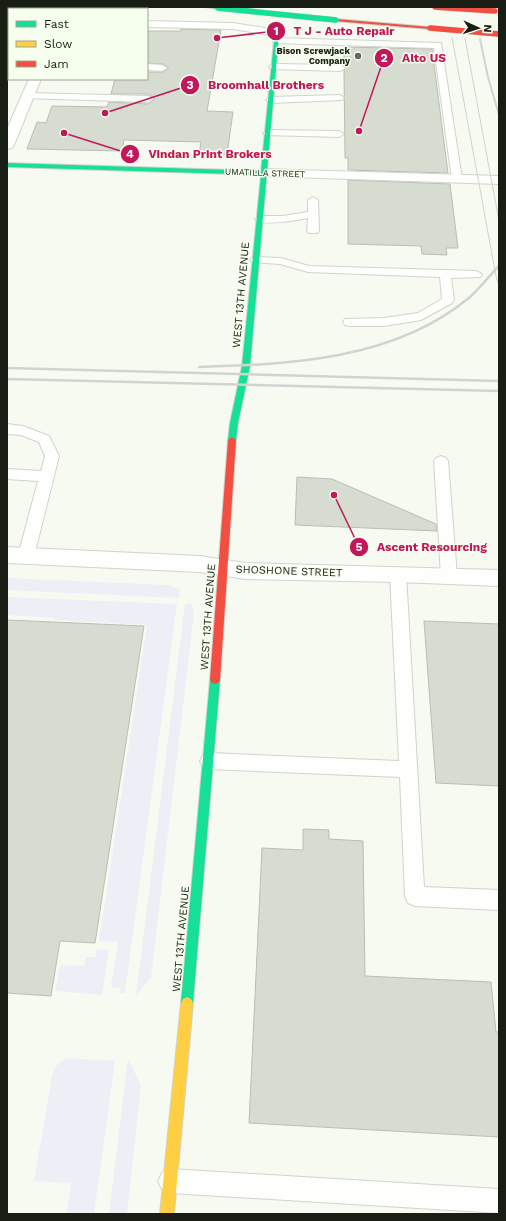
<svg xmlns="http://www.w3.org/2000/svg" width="506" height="1221" font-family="'Work Sans',sans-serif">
	<rect width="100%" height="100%" fill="#f6faf1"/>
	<g fill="#ecf0f6">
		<polygon points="7,578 168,585 180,589 179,598 7,590"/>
		<polygon points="7,597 177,604 125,993 120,993 120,988 111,987 118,942 99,941 147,625 54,620 55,618 7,615"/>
		<polygon points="185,604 192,604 194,613 151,977 136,996"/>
		<polygon points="97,949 109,950 102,995 55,991 60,965 84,966 86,957 95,957"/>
		<polygon points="66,1058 115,1061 94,1214 67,1214 71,1183 34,1181 52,1076 56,1066"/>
		<polygon points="128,1059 141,1085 127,1214 109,1214"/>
	</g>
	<g fill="#d6dcd0" stroke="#babeb4">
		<polygon points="181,29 221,30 207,111 233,112 227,155 199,155 201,142 124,140 122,151 27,149 37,122 46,123 52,106 107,107 109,102 148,104 154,100 154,98 148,94 111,94 115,79 147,79 147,72 162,72 168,69 168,67 163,64 147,63 147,31 181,31"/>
		<polygon points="344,47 432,49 448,173 348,170 348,158 345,158 344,70 346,67 344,66"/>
		<polygon points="348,180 450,184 458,248 446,248 447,255 422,254 421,246 348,244"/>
		<polygon points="297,477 332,479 436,524 437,531 295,525"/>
		<polygon points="7,620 144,626 95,943 60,941 51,996 7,993"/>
		<polygon points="424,621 499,624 499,786 436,783"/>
		<polygon points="303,829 329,830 329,839 363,841 365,976 491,982 496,1032 499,1032 499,1137 249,1123 262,848 303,850"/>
	</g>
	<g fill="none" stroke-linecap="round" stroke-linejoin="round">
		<defs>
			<g id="lane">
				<polygon points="147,21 233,23 277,30 281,33 277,36 233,29 147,27"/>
				<polygon points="277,38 441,43 462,179 461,181 457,182 452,179 434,48 274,43 273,41"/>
				<polygon points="147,64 162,65 167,68 162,71 147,70"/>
				<polygon points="274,64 340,65 345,68 340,71 271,69 269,67 271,65"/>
				<polygon points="28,93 148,96 153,99 148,102 25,98 23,96"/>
				<polygon points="339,95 342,96 344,98 342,100 271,103 266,100 271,97"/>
				<polygon points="268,130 339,131 344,134 339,137 265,135 263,133"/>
				<path d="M 313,197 L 318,200 L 319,231 L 317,233 L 309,233 L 307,231 L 308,218 C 297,220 261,227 255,219 L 260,216 L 283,216 L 308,212 L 308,200 Z"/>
				<polygon points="256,257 281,258 309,266 476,271 480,273 482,275 480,277 451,278 454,300 452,303 421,320 384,326 349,326 345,325 343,322 345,319 384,318 418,313 442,299 440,277 308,272 280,264 252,262 250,260 252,258"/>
				<polygon points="7,424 23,426 49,436 59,456 34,556 31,560 26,562 21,560 18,556 38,481 7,479 7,469 41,471 45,456 39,442 21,435 7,434"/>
				<polygon points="441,456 446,458 448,461 457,576 455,580 449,582 443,580 441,576 434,461 436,458"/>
				<polygon points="398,568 403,570 406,574 424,887 499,890 499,910 415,906 408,903 405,896 400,777 209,769 203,767 200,761 203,755 209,753 399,761 390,574 393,570"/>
				<polygon points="170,1169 499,1189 499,1213 170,1193 162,1189 158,1181 162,1173"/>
			</g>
			<g id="street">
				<polygon points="60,7 72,7 71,9 59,9"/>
				<polygon points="29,79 41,79 14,145 12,148 7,149 7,129"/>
				<polygon points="264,169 499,176 499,184 259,176 257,173 259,170"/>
				<polygon points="7,547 200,556 245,563 499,570 499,586 398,582 245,579 200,572 7,563"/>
			</g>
			<g id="fast">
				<polygon points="205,7 220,7 220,8 218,9"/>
				<polygon points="276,21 280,22 250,366 238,423 236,440 232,443 228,440 230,423 242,366 261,175 7,167 7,163 261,171"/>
				<polygon points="215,676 218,677 220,680 193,1003 191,1007 187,1009 183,1007 181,1003 210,680 212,677"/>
			</g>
			<polygon id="slow" points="187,997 191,999 193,1003 174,1214 160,1214 181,1003 183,999"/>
			<g id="jam">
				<polygon points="336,19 430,27 432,28 430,29 334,21 334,19"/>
				<polygon points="232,437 236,440 220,680 218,683 215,684 212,683 210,680 228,440"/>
			</g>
		</defs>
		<use href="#lane" stroke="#d0d4cb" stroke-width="2"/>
		<use href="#street" stroke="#d0d4cb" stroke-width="2"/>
		<use href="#fast" stroke="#d0d4cb" stroke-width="2"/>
		<use href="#slow" stroke="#d0d4cb" stroke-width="2"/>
		<use href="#jam" stroke="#d0d4cb" stroke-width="2"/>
		<use href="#lane" fill="#fefefd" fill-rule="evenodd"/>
		<use href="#street" fill="#fefefd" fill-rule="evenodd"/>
		<use href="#fast" fill="#16e098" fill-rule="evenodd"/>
		<use href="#slow" fill="#ffcf43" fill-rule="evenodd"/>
		<use href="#jam" fill="#f24e42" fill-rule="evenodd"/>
		<g stroke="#d1d3d1" stroke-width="1">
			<polyline points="452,37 496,276 499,285"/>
			<polyline points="465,38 499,221"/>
		</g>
		<polyline stroke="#d1d3d1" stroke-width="2" points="480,39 488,77 499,115"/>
		<g stroke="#d1d3d1" stroke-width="2.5">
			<path d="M 199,367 C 292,364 395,360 470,297 C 480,288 489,276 499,266"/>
			<polyline points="7,368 499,381"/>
			<polyline points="7,379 499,391"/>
		</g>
		<defs>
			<polyline id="fast-bridge" points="218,8 336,20"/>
			<g id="jam-bridge">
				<polyline points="435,7 495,11"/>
				<polyline points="430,28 499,34"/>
			</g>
		</defs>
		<use href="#fast-bridge" stroke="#d0d4cb" stroke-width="6" stroke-linecap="butt"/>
		<use href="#jam-bridge" stroke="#d0d4cb" stroke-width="6" stroke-linecap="butt"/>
		<use href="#fast-bridge" stroke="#16e098" stroke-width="5.5"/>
		<use href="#jam-bridge" stroke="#f24e42" stroke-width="5.5"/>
	</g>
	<circle fill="#666b61" stroke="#f6feed" stroke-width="1.5" cx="358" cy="56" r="4"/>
	<g text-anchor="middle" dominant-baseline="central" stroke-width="3" stroke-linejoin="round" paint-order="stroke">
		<g font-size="9" font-weight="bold" fill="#191e14" stroke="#f6feed" text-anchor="end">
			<text x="350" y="51">Bison Screwjack<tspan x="350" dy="10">Company</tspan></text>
		</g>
		<g font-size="9" fill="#191e14" stroke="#f6feed">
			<text transform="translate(265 173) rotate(2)">UMATILLA STREET</text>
		</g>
		<g font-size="11" fill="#191e14" stroke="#f6feed">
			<text transform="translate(241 295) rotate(-85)">WEST 13TH AVENUE</text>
			<text transform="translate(289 571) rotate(2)">SHOSHONE STREET</text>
			<text transform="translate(208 617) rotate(-86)">WEST 13TH AVENUE</text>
			<text transform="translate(181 939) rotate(-85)">WEST 13TH AVENUE</text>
		</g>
	</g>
	<path fill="none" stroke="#c2185b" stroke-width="1.5" d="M217 38L276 31M359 131L384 58M105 113L190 85M64 133L130 154M334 495L359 547"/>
	<g fill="#c2185b" stroke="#f6feed" stroke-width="1.5">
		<circle cx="217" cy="38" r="4"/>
		<circle cx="359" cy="131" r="4"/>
		<circle cx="105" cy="113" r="4"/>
		<circle cx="64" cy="133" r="4"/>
		<circle cx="334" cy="495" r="4"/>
		<circle cx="276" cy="31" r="10"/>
		<circle cx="384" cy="58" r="10"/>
		<circle cx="190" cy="85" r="10"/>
		<circle cx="130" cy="154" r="10"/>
		<circle cx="359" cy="547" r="10"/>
	</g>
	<g font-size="12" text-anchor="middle" font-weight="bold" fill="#fff">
		<text x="276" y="35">1</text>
		<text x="384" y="62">2</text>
		<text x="190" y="89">3</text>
		<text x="130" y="158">4</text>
		<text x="359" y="551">5</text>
	</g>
	<g font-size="12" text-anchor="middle" font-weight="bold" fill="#c2185b" stroke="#f6feed" stroke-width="3" stroke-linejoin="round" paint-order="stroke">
		<text x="344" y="35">T J - Auto Repair</text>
		<text x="424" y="62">Alto US</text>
		<text x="266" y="89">Broomhall Brothers</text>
		<text x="210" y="158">Vindan Print Brokers</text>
		<text x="432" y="551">Ascent Resourcing</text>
	</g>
	<rect width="506" height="1221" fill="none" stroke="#191e14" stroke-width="16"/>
	<rect x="8" y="8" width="140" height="72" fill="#f6feed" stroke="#9ea496"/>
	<rect x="16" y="21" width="20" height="6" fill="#16e098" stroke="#9ea496"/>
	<text x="44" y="28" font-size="12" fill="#191e14">Fast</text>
	<rect x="16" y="41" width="20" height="6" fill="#ffcf43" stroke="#9ea496"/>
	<text x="44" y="48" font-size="12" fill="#191e14">Slow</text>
	<rect x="16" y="61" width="20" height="6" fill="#f24e42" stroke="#9ea496"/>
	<text x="44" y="68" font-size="12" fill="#191e14">Jam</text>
	<g transform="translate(478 28) rotate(93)" stroke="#f6feed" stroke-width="3" paint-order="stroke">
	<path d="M0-3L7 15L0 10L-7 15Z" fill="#191e14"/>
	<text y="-6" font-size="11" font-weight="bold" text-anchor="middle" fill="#191e14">N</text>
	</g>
</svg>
